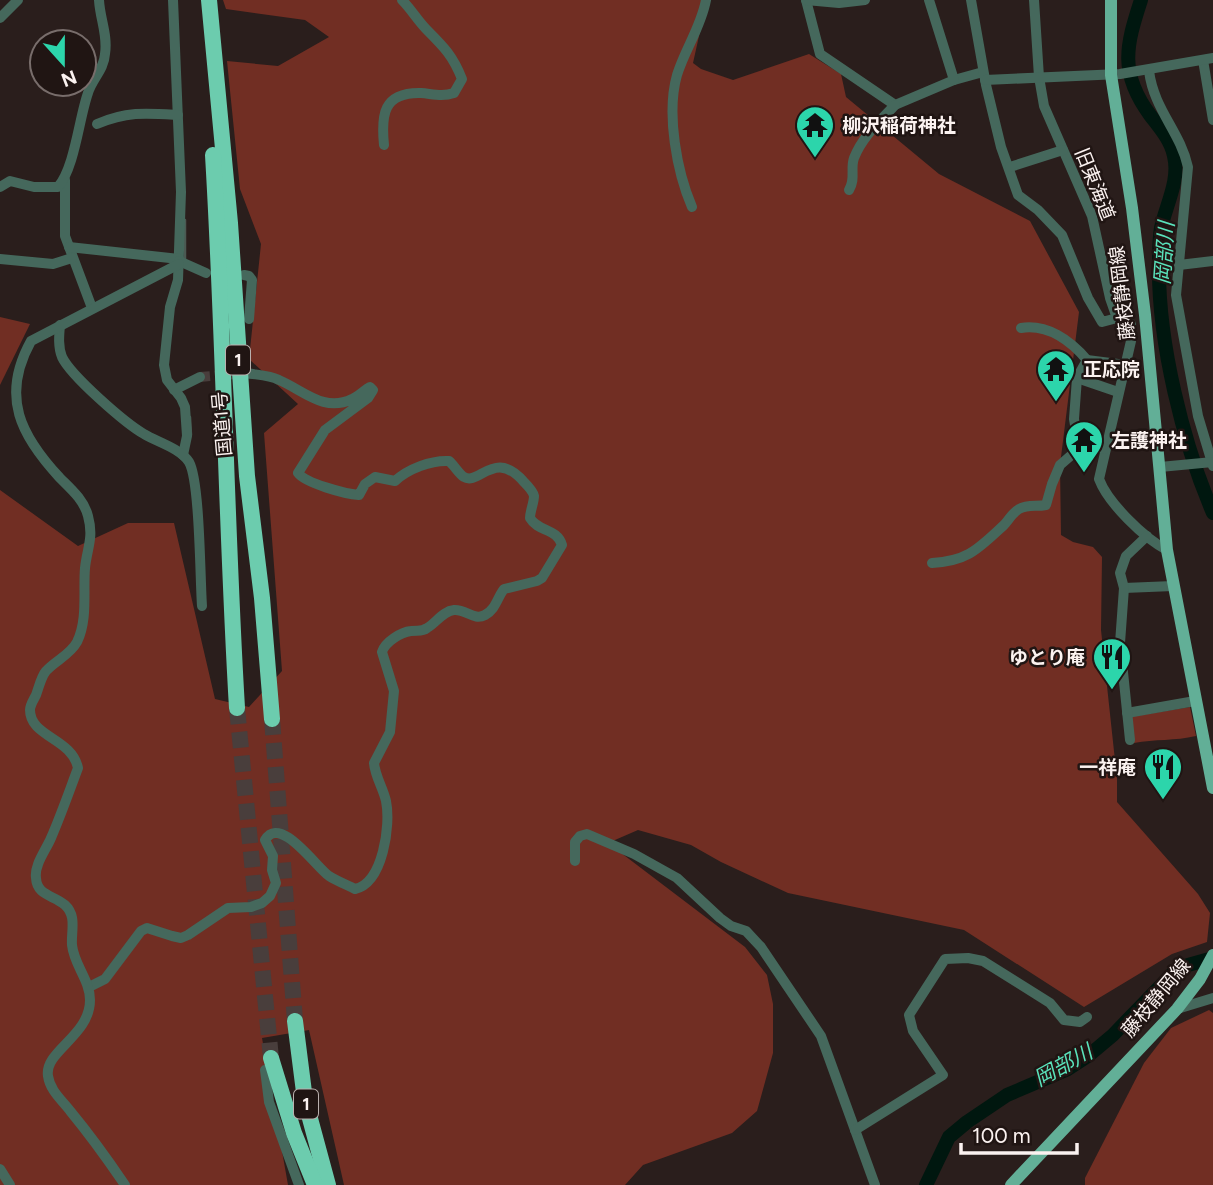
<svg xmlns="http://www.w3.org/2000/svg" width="1213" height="1185" font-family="Figtree,'Noto Sans JP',sans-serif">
	<rect width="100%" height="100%" fill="#2a1e1c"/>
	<g fill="#712e23">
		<polygon points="223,0 707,0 693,63 701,69 733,80 809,54 841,74 846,97 939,174 1030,221 1079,312 1060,465 1061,535 1073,542 1093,547 1102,557 1101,630 1117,779 1117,802 1198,894 1210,913 1207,942 1172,954 1084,1007 964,930 788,893 721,862 691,845 638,830 608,843 745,947 767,975 773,1004 773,1053 757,1111 732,1133 643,1165 625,1185 344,1185 309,1030 262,1038 288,1185 0,1185 0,490 78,546 128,523 174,523 215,699 249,707 282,671 264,433 298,404 249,359 261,244 240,189 227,61 278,66 329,37 305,20 226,9"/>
		<polygon points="0,317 30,324 0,385"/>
		<path d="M 1190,707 L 1196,736 C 1175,741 1155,739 1134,743 L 1129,717 Z"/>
		<polygon points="1209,1010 1213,1013 1213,1185 1085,1185 1085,1178 1144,1063 1171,1028"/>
	</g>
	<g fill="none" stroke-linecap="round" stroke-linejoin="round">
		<g stroke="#4b5952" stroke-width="2.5">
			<polyline points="185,259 185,220"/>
			<polyline points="190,417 191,435"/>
		</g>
		<g stroke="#00170f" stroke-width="14">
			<path d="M 1141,0 C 1126,46 1119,73 1150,115 C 1159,127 1171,140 1174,156 C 1180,180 1166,205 1161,228 C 1159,240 1159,254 1159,265 C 1158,342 1183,443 1213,513"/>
			<polyline points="926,1185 949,1137 967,1122 1007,1095 1068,1069 1088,1056 1113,1035 1173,973 1188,965 1213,958"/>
		</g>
		<polyline stroke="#493e3c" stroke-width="10" stroke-dasharray="10 5" stroke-linecap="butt" points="200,377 246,373"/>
		<g stroke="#493e3c" stroke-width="16" stroke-dasharray="16 8" stroke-linecap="butt">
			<polyline points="237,708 271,1058"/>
			<polyline points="272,719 295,1021"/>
		</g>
		<g stroke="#45685c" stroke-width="10">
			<polyline points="173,0 181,192 178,280 170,307 164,365 167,380 181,398 185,407 187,436 183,455"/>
			<polyline points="806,0 820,54 895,105 954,80 983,72"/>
			<polyline points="806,0 839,3 865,0"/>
			<polyline points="929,0 954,80"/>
			<polyline points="971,0 986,85 1001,147 1018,195 1038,210 1062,235 1088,298 1102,322 1117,318"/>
			<path d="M 1034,0 L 1039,77 L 1044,106 L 1092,216 L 1110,298 L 1117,318 L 1131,324 L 1131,341 L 1099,479 C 1108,503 1144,538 1167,550"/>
			<polyline points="0,18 18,0"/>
			<polyline points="1203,60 1213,120"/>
			<path d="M 1149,71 C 1154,110 1180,131 1188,167 L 1176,295 L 1198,416 L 1213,466"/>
			<polyline points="985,80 1120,74 1213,58"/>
			<path d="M 97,124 C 127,111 147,113 178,115"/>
			<path d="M 384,145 C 381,115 383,92 421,93 C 433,94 442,97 454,93 L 462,79 C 453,56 444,47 427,30 C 418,21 411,9 402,0"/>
			<polyline points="1010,167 1063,150"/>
			<polyline points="65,180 65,236 92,308"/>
			<path d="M 0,187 L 10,181 L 34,187 L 58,187 C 75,167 79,118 88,93 C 92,79 104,70 105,54 C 108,35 100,19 99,0"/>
			<path d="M 849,190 C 856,179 850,169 854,158 C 862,137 880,121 895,105"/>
			<path d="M 692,207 C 677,172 666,114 677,75 C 685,49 701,27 706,0"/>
			<polyline points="69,247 179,259"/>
			<polyline points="0,259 53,264 72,258"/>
			<polyline points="179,261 206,273"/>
			<polyline points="1179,265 1213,261"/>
			<polyline points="244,275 249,276 252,280 249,319"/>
			<path d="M 60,325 C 59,336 58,347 62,357 C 71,376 125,423 144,434 C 157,442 180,448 189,462 C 200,481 200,578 202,606"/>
			<polyline points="1087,360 1126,365"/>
			<polyline points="1077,378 1118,392"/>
			<polyline points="174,390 200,377"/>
			<polyline points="1078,443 1105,449"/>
			<polyline points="1160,467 1213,462"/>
			<path d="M 932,563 C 968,561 978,549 1004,525 C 1009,520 1012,513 1019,509 C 1028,504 1036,507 1046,505 L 1052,484 L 1060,465 L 1075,452 L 1078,443 L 1074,419 L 1077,378 L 1087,360 C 1070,340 1047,324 1021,328"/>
			<polyline points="1124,588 1173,586"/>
			<polyline points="1127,713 1195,701"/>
			<polyline points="1130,740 1120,643 1124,588 1120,573 1126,556 1147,536"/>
			<polyline points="575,861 575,842 580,836 587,834 634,854 677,878 720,918 731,926 746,931 761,947 821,1036 875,1185"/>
			<path d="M 89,987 L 105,979 L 141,931 L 147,928 L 172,936 L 181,938 L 188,935 L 228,908 L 251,907 L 262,903 L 270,896 L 276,883 L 272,870 L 273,856 L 265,840 C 280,814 316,867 329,876 C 337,881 347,885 355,889 C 383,883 391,825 386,801 C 383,788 375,776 374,763 L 390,732 L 394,691 L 382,652 C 385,642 401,632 411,631 C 418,630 422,632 427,628 C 436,623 443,611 454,610 C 466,609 474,621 485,615 C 496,609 497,598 504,589 L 537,581 L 542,578 L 562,545 C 557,528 538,532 530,518 C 530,511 534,503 534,496 C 533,491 528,486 524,482 C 495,448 479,486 464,477 C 459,474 454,465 449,461 C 431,460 408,469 395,481 L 375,477 L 365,484 L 359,495 C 345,494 305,483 298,473 L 325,430 L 368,398 L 373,390 L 370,387 C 364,390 359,396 352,399 C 324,413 303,390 279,380 C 269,375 257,375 246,373"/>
			<polyline points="1177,1009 1213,998"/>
			<polyline points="265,1070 269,1102 299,1185"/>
			<polyline points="855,1130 943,1075 913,1031 909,1015 945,959 968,958 983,961 1050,1003 1064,1020 1080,1022 1087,1017"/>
			<polyline points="0,1169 10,1185"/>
			<path d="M 125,1185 C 108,1160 90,1135 71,1112 C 63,1101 50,1091 48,1076 C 44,1051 90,1036 90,1000 C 90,980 74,965 72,945 C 71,931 77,916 65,905 C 54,895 37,896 36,878 C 34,865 46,850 51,838 C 61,815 69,792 78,768 C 72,738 30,737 30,710 C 30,705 34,699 36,695 C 39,687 41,677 46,671 C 56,660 70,655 77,642 C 88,620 83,591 85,568 C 87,548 94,538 88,516 C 84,500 71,489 60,478 C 21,436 0,397 31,341 L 179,264"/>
		</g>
		<g stroke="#62af97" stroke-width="12">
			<polyline points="1111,0 1111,75 1132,208 1145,315 1167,550 1213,788"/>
			<polyline points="1011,1185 1177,1009 1200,979 1213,955"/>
		</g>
		<g stroke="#6cccae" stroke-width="16">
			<polyline points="209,0 230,223 247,476 262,598 272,719"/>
			<path d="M 213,155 C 224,339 226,524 237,708"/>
			<polyline points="295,1021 305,1100 328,1185"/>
			<polyline points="271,1058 294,1133 315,1185"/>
		</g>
	</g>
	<defs>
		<symbol id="temple-pin" viewBox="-11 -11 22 30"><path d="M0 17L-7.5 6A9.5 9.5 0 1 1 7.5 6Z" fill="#2cd5ab" stroke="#201513"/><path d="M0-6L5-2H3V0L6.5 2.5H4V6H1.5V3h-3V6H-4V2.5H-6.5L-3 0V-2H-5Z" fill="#111"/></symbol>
		<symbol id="restaurant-pin" viewBox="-11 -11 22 30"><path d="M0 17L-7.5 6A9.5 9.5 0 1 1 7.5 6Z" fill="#2cd5ab" stroke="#201513"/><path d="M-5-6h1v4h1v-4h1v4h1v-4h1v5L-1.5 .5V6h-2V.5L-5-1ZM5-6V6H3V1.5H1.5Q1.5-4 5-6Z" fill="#111"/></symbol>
	</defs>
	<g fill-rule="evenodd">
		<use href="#temple-pin" x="793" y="103" width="44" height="60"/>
		<use href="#temple-pin" x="1034" y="347" width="44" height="60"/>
		<use href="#temple-pin" x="1062" y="418" width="44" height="60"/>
		<use href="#restaurant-pin" x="1090" y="635" width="44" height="60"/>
		<use href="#restaurant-pin" x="1141" y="745" width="44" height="60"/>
	</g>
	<g text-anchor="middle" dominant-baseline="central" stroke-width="5" stroke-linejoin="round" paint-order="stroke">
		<g fill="#201513" stroke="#b9b0ae" stroke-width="2">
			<rect x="226" y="345.5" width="24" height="29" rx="5"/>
			<rect x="294" y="1089.5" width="24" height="29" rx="5"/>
		</g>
		<g font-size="18" font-weight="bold" fill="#fbf2f0">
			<text x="238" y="360">1</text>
			<text x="306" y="1104">1</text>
		</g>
		<g font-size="19" font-weight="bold" fill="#fbf2f0" stroke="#201513" text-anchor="start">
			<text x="842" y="125">柳沢稲荷神社</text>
			<text x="1083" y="369">正応院</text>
			<text x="1111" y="440">左護神社</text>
			<text x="1085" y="657" text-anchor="end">ゆとり庵</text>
			<text x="1136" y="767" text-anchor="end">一祥庵</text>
		</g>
		<g font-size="19" fill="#fbf2f0" stroke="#201513">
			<text transform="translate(1095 184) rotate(68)">旧東海道</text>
			<text transform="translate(1122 293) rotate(-97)">藤枝静岡線</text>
			<text transform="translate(222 424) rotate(-95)">国道1号</text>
			<text transform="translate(1156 998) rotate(-50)">藤枝静岡線</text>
		</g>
		<g font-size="21" font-style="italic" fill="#5ae2bb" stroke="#201513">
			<text transform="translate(1164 253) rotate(-86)">岡部川</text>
			<text transform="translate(1063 1065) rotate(-29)">岡部川</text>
		</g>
	</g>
	<g transform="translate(63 63) rotate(159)"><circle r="33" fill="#201513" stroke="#786d6b" stroke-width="2"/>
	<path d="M0-5L12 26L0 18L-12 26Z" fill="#2cd5ab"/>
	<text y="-10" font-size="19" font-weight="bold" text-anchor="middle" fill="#fbf2f0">N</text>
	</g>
	<path d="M961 1143v10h116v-10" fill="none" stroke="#fbf2f0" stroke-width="3.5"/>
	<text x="972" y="1143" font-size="21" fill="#fbf2f0" stroke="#201513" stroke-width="5" paint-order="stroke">100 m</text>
</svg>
